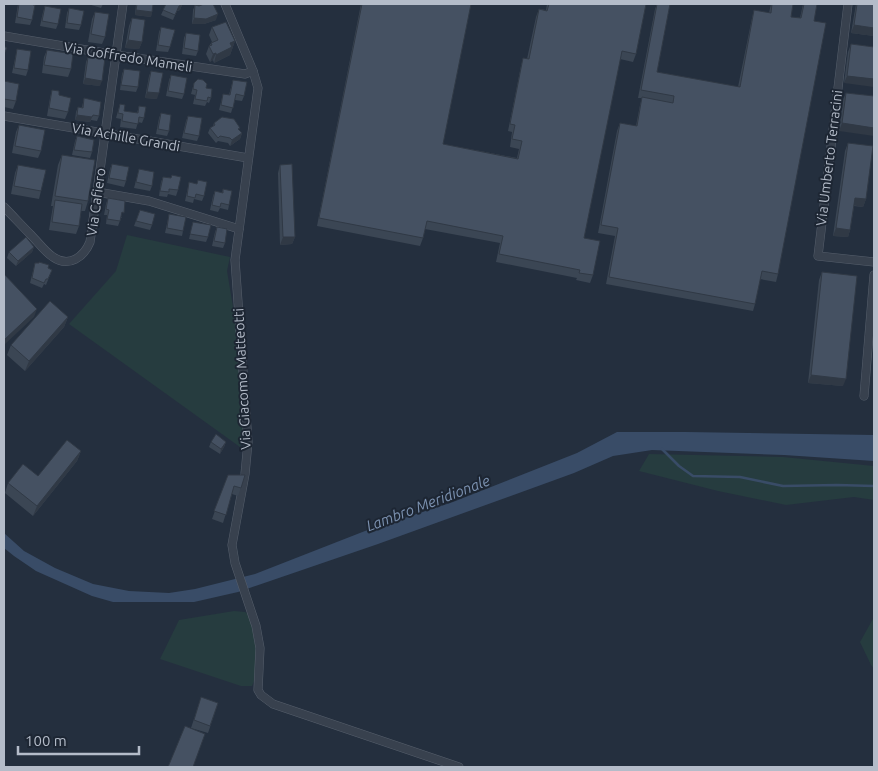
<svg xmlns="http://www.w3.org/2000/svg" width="878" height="771" font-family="Ubuntu,sans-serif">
	<rect width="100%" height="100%" fill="#242f3e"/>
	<g fill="#263c3f">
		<polygon points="127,235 230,257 227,271 238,337 240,403 244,435 240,447 69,324 116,271"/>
		<polygon points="649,454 783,457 874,466 874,500 854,497 786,505 718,491 639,471"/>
		<path d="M 234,611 L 245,612 L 251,616 C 254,635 261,669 252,686 L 241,686 L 160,659 L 179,620 Z"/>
		<polygon points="874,617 874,669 871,665 860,642"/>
	</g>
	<polygon fill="#394c67" points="617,432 686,432 874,435 874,461 784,455 652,450 613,456 574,473 378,544 238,592 194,602 113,602 92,596 36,571 14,556 4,548 4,533 24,551 55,568 93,584 129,591 169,593 195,589 255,574 365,531 453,502 577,453"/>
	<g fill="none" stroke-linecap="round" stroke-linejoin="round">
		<polyline stroke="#394c67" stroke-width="2.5" points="662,449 679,466 693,476 740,477 783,486 837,485 874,486"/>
		<defs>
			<g id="minor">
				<polyline points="225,4 253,71 258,88 235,260 248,442 245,474 232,545 235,563 256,626 260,648 258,690 261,695 273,704 459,767"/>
				<polyline points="848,4 818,256 874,262"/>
				<polyline points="4,36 116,55 245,74 253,71"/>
				<polyline points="4,116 248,158"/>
				<polyline points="97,192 149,201 239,229"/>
				<path d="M 4,207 C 13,216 22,226 31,235 C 38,242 45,252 53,257 C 69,268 84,257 90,242 L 123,4"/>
				<polyline points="864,396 874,275"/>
			</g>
		</defs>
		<use href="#minor" stroke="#565f6c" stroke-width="9"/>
		<use href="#minor" stroke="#38414e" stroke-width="8"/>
	</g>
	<g fill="#3b4654">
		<polygon points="18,4 33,4 32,20 30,25 15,23"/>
		<polygon points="88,4 103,4 101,8"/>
		<polygon points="136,4 153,4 151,17 135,15"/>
		<polygon points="166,4 182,5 180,10 177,11 173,20 161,15"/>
		<polygon points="361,4 471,4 443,144 517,158 519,149 510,147 512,132 508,131 521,66 523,58 527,59 536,17 539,9 546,10 547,4 646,4 636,54 633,62 620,59 584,238 593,275 590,283 576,280 577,278 496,262 500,243 425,229 423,238 420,246 317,226"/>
		<polygon points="657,4 670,4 657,72 738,87 752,18 754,10 769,13 771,4 793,4 791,17 800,18 803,4 817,4 814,21 778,274 776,282 760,279 755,304 753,311 606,284 615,236 598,233 617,131 620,123 636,126 640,105 642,98 638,98 655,9"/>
		<polygon points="856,4 874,4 874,36 851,33"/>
		<polygon points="195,5 216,20 204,24 192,24 193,10"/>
		<polygon points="45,6 58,24 56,29 40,26 43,12"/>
		<polygon points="69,8 81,25 79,30 65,28 67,13"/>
		<polygon points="95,12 105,37 102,44 88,42 92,19"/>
		<polygon points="132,18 142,42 139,49 125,48 129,26"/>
		<polygon points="161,27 170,47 168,52 156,51 159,32"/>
		<polygon points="212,27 235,41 230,55 214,63 213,60 210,62 206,54 209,46 212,42 209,35"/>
		<polygon points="186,33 198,51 196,56 182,54 184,38"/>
		<polygon points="851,44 874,47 844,83 848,52"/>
		<polygon points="17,49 28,70 26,76 12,73 16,54"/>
		<polygon points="47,50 71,69 68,77 42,73 44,57"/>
		<polygon points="88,57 100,86 83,84 86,62"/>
		<polygon points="124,69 138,87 136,92 120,90 122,74"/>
		<polygon points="151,71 157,99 145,98 149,76"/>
		<polygon points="171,75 184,94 182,99 166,96 169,80"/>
		<polygon points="233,80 244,96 242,101 235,100 231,113 219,110 223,94 229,95"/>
		<polygon points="4,81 16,101 13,109 4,107"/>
		<polygon points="194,83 206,88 211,98 209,103 207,102 205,106 193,104 195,95 191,94"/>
		<polygon points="52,90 68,112 65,119 47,116 50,98"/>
		<polygon points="846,93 874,96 839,131 843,100"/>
		<polygon points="84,98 99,116 97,121 91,120 90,122 75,120 76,112 78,107 82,107"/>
		<polygon points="120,104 124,111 137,113 139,106 144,118 142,123 138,122 136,129 120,127 121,119 116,118"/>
		<polygon points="161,113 169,131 167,136 156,134 159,118"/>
		<polygon points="188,116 199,136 197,141 182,138 186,121"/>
		<polygon points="214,123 239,130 242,133 240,139 230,146 228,143 218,141 216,143 208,133 210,128 213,126"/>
		<polygon points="19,125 41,151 38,158 12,153 16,132"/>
		<polygon points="77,136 92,152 90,158 72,155 75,141"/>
		<polygon points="848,143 866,199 863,207 854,206 850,230 848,237 833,236 845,151"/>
		<polygon points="62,155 88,201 85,211 81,211 79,226 76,234 49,230 53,206 51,206 58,165"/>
		<polygon points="112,164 126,181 124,187 107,183 110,169"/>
		<polygon points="18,165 41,191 39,199 11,194 15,173"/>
		<polygon points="280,165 295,237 292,244 280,245 278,173"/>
		<polygon points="139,169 152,186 150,191 134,188"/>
		<polygon points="172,175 178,190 176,196 168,194 167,197 159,196 161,182 163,177 171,178"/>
		<polygon points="198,180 204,196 202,201 194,199 193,203 185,201 188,187 189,182 197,184"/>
		<polygon points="223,189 229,205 228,210 220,208 218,212 210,210 213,196 215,191 222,193"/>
		<polygon points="108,198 122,218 121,218 118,226 106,224 107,215 104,215 106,204"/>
		<polygon points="140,210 152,225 150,230 134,226"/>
		<polygon points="169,214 183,231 182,236 165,233 168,219"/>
		<polygon points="193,222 208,237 206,242 189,239"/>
		<polygon points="217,227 225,243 223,248 212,246 215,232"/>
		<polygon points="34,247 32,252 16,266 7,258 9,252"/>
		<polygon points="35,263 52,270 46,285 44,284 42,288 30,283"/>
		<polygon points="822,272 843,386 808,383 819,280"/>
		<polygon points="68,317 64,327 25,371 7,355 11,345"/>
		<polygon points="211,442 226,442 224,447 220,454 209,447"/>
		<polygon points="81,451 77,461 33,516 5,493 8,483 38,476"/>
		<polygon points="228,475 245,475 238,496 232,494 223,523 212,519"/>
		<polygon points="218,703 208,733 191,728 199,704"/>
	</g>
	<g fill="#303945">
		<polygon points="182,5 180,10 177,11 173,20 179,6"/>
		<polygon points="136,10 152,12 151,17 135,15"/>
		<polygon points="218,14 216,20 204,24 192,24 194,18"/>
		<polygon points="854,25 874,28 874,36 851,33"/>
		<polygon points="128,40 142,42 139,49 125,48"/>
		<polygon points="235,41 230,55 214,63 216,55 230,43"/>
		<polygon points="216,53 213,60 210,62 213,54"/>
		<polygon points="847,76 874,79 874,87 844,83"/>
		<polygon points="85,78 102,81 100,86 83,84"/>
		<polygon points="147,92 159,93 157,99 145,98"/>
		<polygon points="77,115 92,117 90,122 75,120"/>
		<polygon points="842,123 874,128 874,136 839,131"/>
		<polygon points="242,133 240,139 230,146 232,140"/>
		<polygon points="855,198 866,199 863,207 852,205"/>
		<polygon points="836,228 850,230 848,237 833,236"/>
		<polygon points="283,237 295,237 292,244 280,245"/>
		<polygon points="34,247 32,252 16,266 18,261"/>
		<polygon points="37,309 34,317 4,345 4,340"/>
		<polygon points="68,317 64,327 25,371 29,361"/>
		<polygon points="811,375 846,379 843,386 808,383"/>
		<polygon points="226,442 224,447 220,454 221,449"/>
		<polygon points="81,451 77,461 33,516 37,506"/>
	</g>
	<g fill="#455162" stroke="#303945">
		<polygon points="19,4 33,4 33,5 35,5 32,20 17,17"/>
		<polygon points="137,4 153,4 152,12 136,10"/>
		<polygon points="166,4 182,4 182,5 179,6 175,15 163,10"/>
		<polygon points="204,4 213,4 218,14 206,19 194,18 195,5 199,6"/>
		<polygon points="362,4 471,4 443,144 518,159 522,141 512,139 515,125 510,124 523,58 529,59 539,9 547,11 549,4 646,4 636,54 622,51 584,238 600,241 593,275 579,273 580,270 499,254 503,236 427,221 423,238 319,218"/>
		<polygon points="657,4 670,4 657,72 740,87 754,10 771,13 772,4 793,4 791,17 801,18 804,4 817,4 814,21 826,23 778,274 762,271 755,304 609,277 618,228 601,225 620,123 637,126 642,97 673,103 674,96 641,90"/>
		<polygon points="857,4 874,4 874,28 854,25"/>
		<polygon points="45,6 61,9 58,24 42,21"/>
		<polygon points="69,8 84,11 81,25 67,23"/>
		<polygon points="95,12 109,14 105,37 91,34"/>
		<polygon points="132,18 145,20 142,42 128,40"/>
		<polygon points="226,22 235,41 230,43 232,47 216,55 216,53 213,54 209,46 212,45 211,43 218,40 212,27"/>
		<polygon points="161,27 175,30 170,47 158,45"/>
		<polygon points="186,33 200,35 198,51 184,48"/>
		<polygon points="851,44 874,47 874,79 847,76"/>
		<polygon points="4,46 7,48 4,54"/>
		<polygon points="17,49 31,51 28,70 14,68"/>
		<polygon points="47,50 73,54 71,69 44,65"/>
		<polygon points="88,57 105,58 102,81 85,78"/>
		<polygon points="124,69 140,71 138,87 121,85"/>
		<polygon points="151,71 163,73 159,93 147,92"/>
		<polygon points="171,75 187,78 184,94 168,91"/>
		<polygon points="198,79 203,80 207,84 206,88 212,89 211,98 208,97 207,101 195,99 197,90 193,89 194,83"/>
		<polygon points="233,80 247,82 244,96 236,94 233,108 221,105 223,94 230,95"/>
		<polygon points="4,81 19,84 16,101 4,99"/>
		<polygon points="52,90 59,91 59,95 71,98 68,112 49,108"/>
		<polygon points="846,93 874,96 874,128 842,123"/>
		<polygon points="84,98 101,102 99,116 93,115 92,117 77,115 78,107 83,108"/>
		<polygon points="120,104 125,105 124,111 138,113 139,106 146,107 144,118 139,117 138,124 122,121 123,114 118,113"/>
		<polygon points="161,113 171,115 169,131 158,129"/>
		<polygon points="188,116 202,118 199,136 184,133"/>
		<polygon points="222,117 234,119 240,128 238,129 242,133 232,140 230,138 220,136 218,138 210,128 215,125 214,123"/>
		<polygon points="19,125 45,130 41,151 15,146"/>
		<polygon points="77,136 94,140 92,152 74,150"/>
		<polygon points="848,143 873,146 866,199 855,198 850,230 836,228"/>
		<polygon points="62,155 95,160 88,201 55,196"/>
		<polygon points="112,164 129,167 126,181 109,178"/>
		<polygon points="292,164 295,237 283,237 280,165"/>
		<polygon points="18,165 46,170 41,191 14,186"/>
		<polygon points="139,169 154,172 152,186 136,182"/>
		<polygon points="172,175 181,177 178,190 169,189 169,192 160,191 163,177 171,178"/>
		<polygon points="198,180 207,182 204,196 196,194 195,198 187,196 189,182 197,184"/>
		<polygon points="223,189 232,191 229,205 221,203 220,207 212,205 215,191 223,193"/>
		<polygon points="108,198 125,201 124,213 122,212 120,221 107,219 109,210 106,209"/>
		<polygon points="55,200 82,204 79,226 52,222"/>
		<polygon points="140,210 155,214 152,225 136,221"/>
		<polygon points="169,214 186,217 183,231 167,228"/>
		<polygon points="193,222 211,225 208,237 190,234"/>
		<polygon points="217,227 227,229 225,243 214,241"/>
		<polygon points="26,237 34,247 18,261 9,252"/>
		<polygon points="39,262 49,265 48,268 52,270 48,279 46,279 44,283 32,278 35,263 39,263"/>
		<polygon points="822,272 857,276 846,379 811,375"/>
		<polygon points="4,274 37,309 4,340"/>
		<polygon points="50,301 68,317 29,361 11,345"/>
		<polygon points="216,434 226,442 221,449 211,442"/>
		<polygon points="67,440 81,451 37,506 8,483 23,464 38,476"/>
		<polygon points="228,475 245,475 241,488 234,486 226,515 214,511"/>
		<polygon points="201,697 218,703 210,726 194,720"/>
		<polygon points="185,726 205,734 193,767 168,767"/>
	</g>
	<g text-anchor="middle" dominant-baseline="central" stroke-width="4" stroke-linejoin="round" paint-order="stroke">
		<g font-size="14" fill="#b4bcc9" stroke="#1d2633">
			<text transform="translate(128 57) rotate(9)">Via Goffredo Mameli</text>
			<text transform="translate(126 137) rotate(10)">Via Achille Grandi</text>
			<text transform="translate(829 158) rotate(-83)">Via Umberto Terracini</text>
			<text transform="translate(96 202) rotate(-82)">Via Cafiero</text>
			<text transform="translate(242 379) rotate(-93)">Via Giacomo Matteotti</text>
		</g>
		<g font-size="15" font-style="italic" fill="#7c92b1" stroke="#1d2633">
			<text transform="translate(428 503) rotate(-21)">Lambro Meridionale</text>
		</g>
	</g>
	<rect width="878" height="771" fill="none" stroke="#b4bcc9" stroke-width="10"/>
	<path d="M18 746v8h121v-8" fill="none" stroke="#b4bcc9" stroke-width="2.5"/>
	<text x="25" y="746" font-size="15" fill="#b4bcc9" stroke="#1d2633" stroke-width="4" paint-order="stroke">100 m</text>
</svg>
